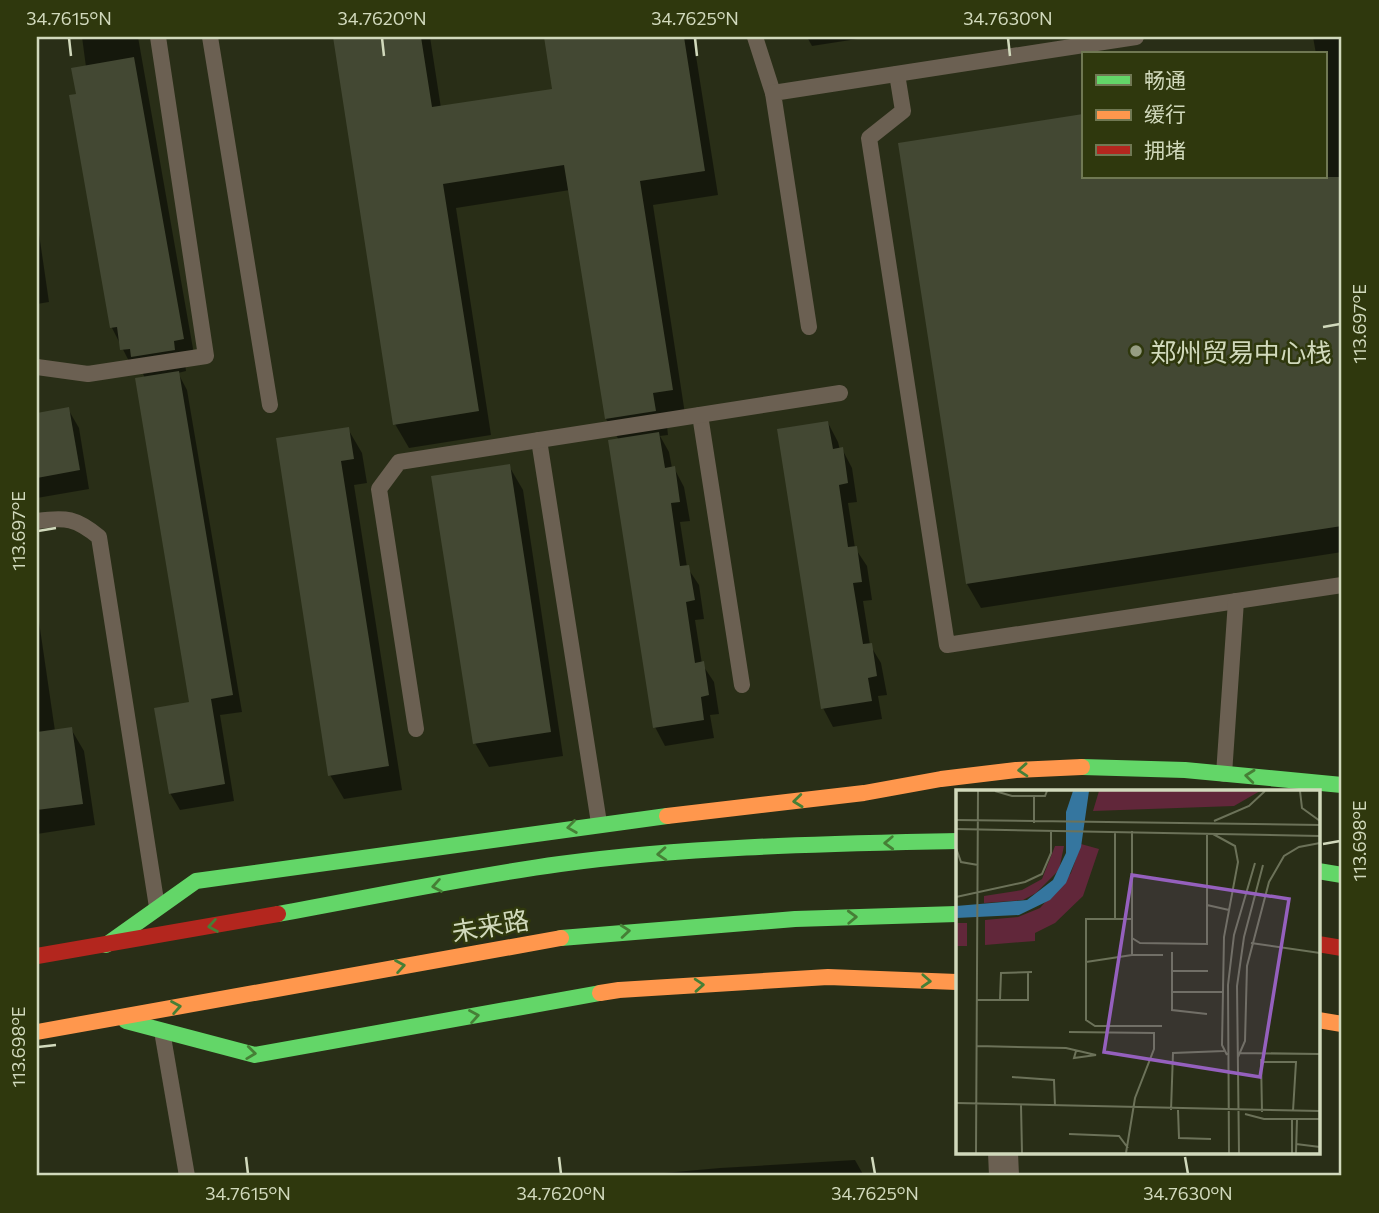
<svg xmlns="http://www.w3.org/2000/svg" width="1379" height="1213" font-family="Commissioner,'Noto Sans SC',sans-serif">
	<rect width="100%" height="100%" fill="#292e17"/>
	<g fill="#0007">
		<polygon points="82,37 138,37 195,360 185,362 186,371 178,373 187,390 242,712 220,715 234,801 180,810 170,793 191,704 145,378 141,370 134,371 112,328 78,95 86,67"/>
		<polygon points="335,37 430,37 441,108 554,90 545,37 693,37 718,195 653,205 685,414 666,417 668,435 660,436 669,452 672,468 674,468 684,487 690,521 680,522 687,567 699,585 704,619 695,620 702,664 714,682 719,714 710,715 714,738 665,746 655,727 619,440 606,419 570,190 456,208 491,435 409,448 395,424"/>
		<polygon points="807,37 870,37 812,46"/>
		<polygon points="1313,37 1342,37 1342,552 981,608 967,584 900,144 1083,116 1083,177 1325,177 1325,54 1316,54"/>
		<polygon points="37,220 49,302 37,304"/>
		<polygon points="68,409 79,428 89,489 37,498 37,415"/>
		<polygon points="828,423 838,442 840,450 842,449 852,468 857,502 848,503 855,548 867,566 872,600 863,601 870,645 881,663 887,695 878,696 882,719 833,727 823,708"/>
		<polygon points="348,429 362,453 367,483 354,485 402,790 344,799 330,775 278,439"/>
		<polygon points="509,466 523,490 563,756 489,767 475,743"/>
		<polygon points="37,608 55,731 71,729 84,751 95,825 37,834"/>
		<polygon points="855,1160 864,1176 631,1176 720,1168"/>
	</g>
	<g fill="#434833">
		<polygon points="333,37 421,37 432,107 552,89 544,37 684,37 705,171 640,181 673,390 653,393 656,411 605,419 564,165 443,184 479,411 393,425"/>
		<polygon points="134,57 184,339 174,341 175,350 131,357 130,349 120,350 117,327 110,328 69,95 76,94 71,68"/>
		<polygon points="1083,114 1083,177 1342,177 1342,526 966,584 898,143"/>
		<polygon points="179,371 233,695 211,699 225,784 169,794 154,708 189,702 135,378"/>
		<polygon points="69,407 80,470 37,478 37,413"/>
		<polygon points="828,421 833,449 843,447 848,483 839,485 848,547 857,546 862,582 853,583 863,644 872,643 877,676 868,678 872,701 821,709 777,429"/>
		<polygon points="349,427 354,459 341,461 389,766 328,776 276,438"/>
		<polygon points="659,432 665,468 675,466 680,502 671,503 680,566 689,565 695,600 686,602 695,663 704,661 709,695 701,697 704,720 653,728 608,440"/>
		<polygon points="510,464 551,732 473,744 431,476"/>
		<polygon points="72,727 83,804 37,810 37,732"/>
	</g>
	<g fill="none" stroke-linecap="round" stroke-linejoin="round">
		<g stroke="#6b6052" stroke-width="16">
			<polyline points="210,37 270,405"/>
			<polyline points="755,37 773,93"/>
			<polyline points="897,74 903,111 869,138 947,645 1342,585"/>
			<polyline points="809,327 773,93 1136,37"/>
			<polyline points="37,367 88,374 206,356 158,37"/>
			<polyline points="700,415 742,685"/>
			<polyline points="539,440 599,823"/>
			<path d="M 37,521 C 66,517 76,518 99,537 L 157,907"/>
			<polyline points="416,729 379,489 399,462 840,393"/>
			<polyline points="1224,774 1236,601"/>
			<polyline points="162,1031 187,1176"/>
		</g>
		<polyline stroke="#6b6052" stroke-width="30" points="1003,1152 1004,1176"/>
		<g stroke="#63d668" stroke-width="16">
			<polyline points="1082,767 1185,770 1342,785"/>
			<polyline points="1318,871 1342,875"/>
			<path d="M 278,914 C 372,897 466,877 560,864 C 691,846 825,844 957,841"/>
			<polyline points="561,938 795,919 957,914"/>
			<polyline points="106,945 196,881 667,816"/>
			<polyline points="126,1021 255,1055 600,993"/>
		</g>
		<g stroke="#ff974d" stroke-width="16">
			<polyline points="667,816 864,793 941,779 1016,770 1082,767"/>
			<polyline points="600,993 619,990 828,977 957,982"/>
			<polyline points="1318,1020 1342,1024"/>
			<polyline points="37,1032 561,938"/>
		</g>
		<g stroke="#b3261e" stroke-width="16">
			<polyline points="1318,944 1342,948"/>
			<polyline points="37,956 278,914"/>
		</g>
	</g>
	<defs><path id="oneway-chevron" d="M-2-3.5L2.5 0L-2 3.5" fill="none" stroke-width="1.6" stroke-linecap="round" stroke-linejoin="round" transform="scale(1.75)"/></defs>
	<g stroke="#467f36">
		<use href="#oneway-chevron" transform="translate(1023 770) rotate(176)"/>
		<use href="#oneway-chevron" transform="translate(1250 776) rotate(-174)"/>
		<use href="#oneway-chevron" transform="translate(798 801) rotate(174)"/>
		<use href="#oneway-chevron" transform="translate(572 827) rotate(172)"/>
		<use href="#oneway-chevron" transform="translate(889 843) rotate(178)"/>
		<use href="#oneway-chevron" transform="translate(662 854) rotate(176)"/>
		<use href="#oneway-chevron" transform="translate(437 886) rotate(170)"/>
		<use href="#oneway-chevron" transform="translate(852 917) rotate(-2)"/>
		<use href="#oneway-chevron" transform="translate(213 926) rotate(170)"/>
		<use href="#oneway-chevron" transform="translate(625 931) rotate(-5)"/>
		<use href="#oneway-chevron" transform="translate(400 966) rotate(-10)"/>
		<use href="#oneway-chevron" transform="translate(926 981) rotate(3)"/>
		<use href="#oneway-chevron" transform="translate(699 985) rotate(-4)"/>
		<use href="#oneway-chevron" transform="translate(176 1007) rotate(-10)"/>
		<use href="#oneway-chevron" transform="translate(474 1016) rotate(-10)"/>
		<use href="#oneway-chevron" transform="translate(251 1053) rotate(7)"/>
	</g>
	<path fill="none" stroke="#d1d9bc" stroke-width="2.5" d="M 69,38 L 71,56M 382,38 L 384,56M 695,38 L 697,56M 1008,38 L 1010,56M 1323,327 L 1340,324M 38,531 L 56,528M 1323,844 L 1340,841M 38,1047 L 56,1045M 246,1157 L 248,1174M 559,1157 L 561,1174M 872,1157 L 875,1174M 1185,1157 L 1188,1174"/>
	<circle fill="#969d82" stroke="#2f380d" stroke-width="2.5" cx="1136" cy="351" r="7"/>
	<g text-anchor="middle" dominant-baseline="central" stroke-width="5" stroke-linejoin="round" paint-order="stroke">
		<g font-size="26" fill="#d1d9bc" stroke="#2f380d" text-anchor="start">
			<text x="1150" y="351">郑州贸易中心栈</text>
		</g>
		<g font-size="26" fill="#d1d9bc" stroke="#2f380d">
			<text transform="translate(490 925) rotate(-10)">未来路</text>
		</g>
	</g>
	<g transform="translate(956 790)">
		<rect width="364" height="364" fill="#292e17"/>
		<path d="M 143,1 L 304,1 L 278,16 L 137,21 ZM 125,54 L 143,59 L 127,106 L 99,133 L 79,143 L 79,151 L 29,155 L 29,130 L 62,127 L 84,118 L 115,83 ZM 99,56 L 108,56 L 103,80 L 80,103 L 67,110 L 28,113 L 28,106 L 66,100 L 86,89 ZM 0,133 L 11,133 L 11,156 L 0,156 Z" fill="#61273a"/>
		<path d="M 117,1 L 133,1 L 125,57 L 110,93 L 94,110 L 63,125 L 0,128 L 0,116 L 71,110 L 97,90 L 110,63 L 110,22 Z" fill="#35769f"/>
		<path fill="none" stroke="#6c7259" stroke-width="2" d="M 39,1 L 56,6 L 89,6 L 91,1M 344,1 L 346,18 L 364,31M 0,30 L 364,35M 258,31 L 293,16 L 309,1M 78,33 L 78,6M 0,39 L 364,46M 176,41 L 176,165 L 207,165M 257,44 L 279,56 L 282,72 L 268,147 L 266,255 L 271,265M 0,58 L 5,72 L 22,75M 0,107 L 69,92 L 86,84 L 95,63 L 95,42M 251,115 L 273,120M 159,129 L 159,42M 176,129 L 130,129 L 130,230 L 139,236 L 206,236M 176,148 L 184,153 L 251,154 L 251,43M 295,153 L 364,163M 216,162 L 216,220 L 251,224M 130,172 L 176,165M 216,181 L 252,181M 216,202 L 266,202M 21,210 L 72,210 L 72,182M 44,210 L 45,183 L 76,182M 113,242 L 198,243 L 198,259 L 179,308 L 170,363M 21,256 L 110,258 L 140,265 L 118,268 L 120,261M 284,263 L 364,264M 282,267 L 289,251 L 291,176 L 313,92 L 328,66 L 343,57 L 364,53M 305,269 L 306,322M 306,272 L 340,272 L 337,321M 56,287 L 98,290 L 99,316M 0,313 L 364,321M 65,315 L 66,363M 215,320 L 217,263 L 268,261M 222,320 L 223,348 L 255,349M 289,324 L 308,329 L 364,329M 113,344 L 163,346 L 172,358M 340,354 L 364,357M 20,363 L 22,1M 273,363 L 272,195 L 278,145 L 299,73M 283,363 L 281,196 L 288,147 L 307,75M 336,363 L 336,329M 340,363 L 341,329"/>
		<path fill="#9560be" fill-opacity="0.15" stroke="#9560be" stroke-width="3.5" d="M 176,85 L 333,109 L 304,287 L 148,262 Z"/>
		<rect width="364" height="364" fill="none" stroke="#d1d9bc" stroke-width="3.5"/>
	</g>
	<rect width="1379" height="1213" fill="none" stroke="#2f380d" stroke-width="77"/>
	<rect x="1082" y="52" width="245" height="126" fill="#2f380d" stroke="#707853" stroke-width="2"/>
	<rect x="1096" y="75" width="35" height="10" fill="#63d668" stroke="#707853" stroke-width="2"/>
	<text x="1144" y="88" font-size="21" fill="#d1d9bc">畅通</text>
	<rect x="1096" y="110" width="35" height="10" fill="#ff974d" stroke="#707853" stroke-width="2"/>
	<text x="1144" y="122" font-size="21" fill="#d1d9bc">缓行</text>
	<rect x="1096" y="145" width="35" height="10" fill="#b3261e" stroke="#707853" stroke-width="2"/>
	<text x="1144" y="158" font-size="21" fill="#d1d9bc">拥堵</text>
	<rect x="38" y="38" width="1302" height="1136" fill="none" stroke="#d1d9bc" stroke-width="2.5"/>
	<g font-size="18" text-anchor="middle" fill="#d1d9bc">
		<text x="69" y="25">34.7615°N</text>
		<text x="382" y="25">34.7620°N</text>
		<text x="695" y="25">34.7625°N</text>
		<text x="1008" y="25">34.7630°N</text>
		<text transform="translate(1360 324) rotate(-90)" y="6">113.697°E</text>
		<text transform="translate(19 531) rotate(-90)" y="6">113.697°E</text>
		<text transform="translate(1360 841) rotate(-90)" y="6">113.698°E</text>
		<text transform="translate(19 1047) rotate(-90)" y="6">113.698°E</text>
		<text x="248" y="1200">34.7615°N</text>
		<text x="561" y="1200">34.7620°N</text>
		<text x="875" y="1200">34.7625°N</text>
		<text x="1188" y="1200">34.7630°N</text>
	</g>
</svg>
